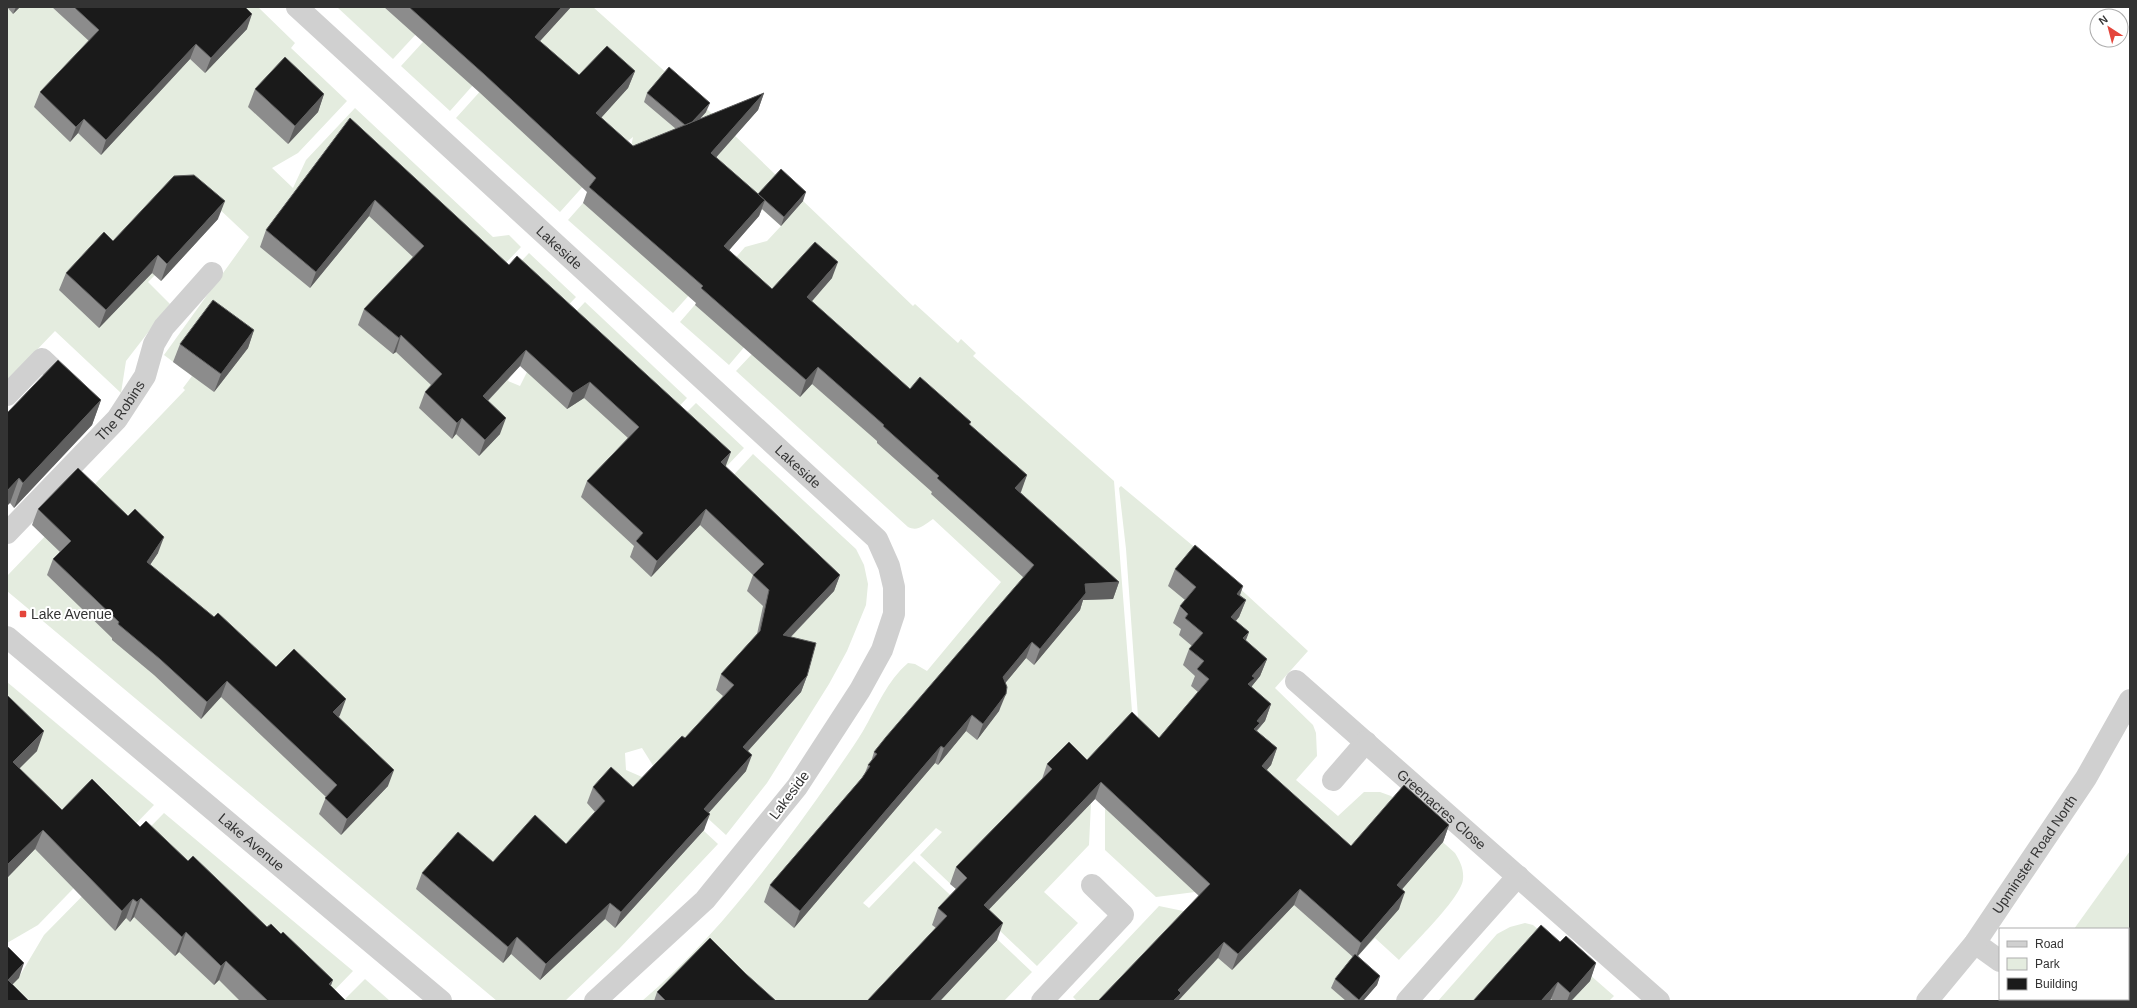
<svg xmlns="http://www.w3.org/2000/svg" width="2137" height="1008" font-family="Arial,sans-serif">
	<rect width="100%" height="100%" fill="#fff"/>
	<g fill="#e4ecdf">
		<polygon points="7,7 258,7 295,43 291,48 347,101 298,153 272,168 293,188 306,160 355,108 493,237 509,235 521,247 465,306 470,315 529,253 576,297 516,360 508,381 520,386 536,354 585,302 687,398 639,449 676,423 696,403 744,448 725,468 693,519 753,454 856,549 864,565 868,584 866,605 847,651 829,684 767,783 726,835 657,772 642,748 625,753 626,770 649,780 718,844 619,949 565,1001 497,1001 7,591 7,576 185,390 183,388 192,376 164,355 249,237 215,205 190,233 198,241 161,281 155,275 148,282 170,304 126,361 121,393 55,331 7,381"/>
		<polygon points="337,7 441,7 393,59"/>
		<path d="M 455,7 L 593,7 L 709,111 L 913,306 L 915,304 L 958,343 L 961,339 L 976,353 L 973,356 L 1114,481 L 1134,737 L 1091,803 L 1089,845 L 1044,892 L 1078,923 L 1037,966 L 920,855 L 942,832 L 936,828 L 863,903 L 869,908 L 914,861 L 1032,972 L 1004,1001 L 642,1001 C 717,937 777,856 833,776 C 843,761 854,746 863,731 C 877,707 887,681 908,663 L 915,664 L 927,671 L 1001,582 L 933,519 C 924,525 918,532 908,527 L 736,371 L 752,354 L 774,312 L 729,365 L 680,322 L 745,247 L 767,241 L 781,226 L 755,203 L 730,250 L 673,313 L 568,220 L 614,168 L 628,162 L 633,137 L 614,152 L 560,212 L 456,118 L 521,46 L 514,39 L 450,111 L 401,66 Z"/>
		<path d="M 1121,486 L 1198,550 L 1308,651 L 1275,688 L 1313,725 L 1316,733 L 1317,756 L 1296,780 L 1338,816 L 1364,792 L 1380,792 L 1391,796 L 1455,853 C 1460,861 1464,869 1463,879 C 1462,897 1413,944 1399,960 L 1375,938 L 1355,959 L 1346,1001 L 1077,1001 L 1073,997 L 1159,906 L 1193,913 L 1230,903 L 1195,892 L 1156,897 L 1105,850 L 1105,808 L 1139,731 L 1126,549 L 1119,488 Z"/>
		<polygon points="7,682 154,805 38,925 7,943"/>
		<polygon points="164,813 353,971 324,1001 7,1001 7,966 19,977 44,935"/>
		<polygon points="2130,851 2130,1001 2054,1001 2056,999 2128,999 2128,929 2074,929"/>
		<polygon points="1525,923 1533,925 1614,996 1609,1001 1438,1001 1497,934 1510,927"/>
		<polygon points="365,979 390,1001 343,1001"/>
	</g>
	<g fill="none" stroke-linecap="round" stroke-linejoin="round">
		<g stroke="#d0d0d0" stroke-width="22">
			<polyline points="7,395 42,359 73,388"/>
			<polyline points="1975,943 2000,961"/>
			<polyline points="2053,999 2056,1001"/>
		</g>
		<g stroke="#d0d0d0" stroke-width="22">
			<path id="s1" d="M 297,7 L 877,539 L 889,566 L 894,587 L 894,614 L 882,650 L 860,690 L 797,787 L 705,900 L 595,1001"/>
			<path id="s2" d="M 7,533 L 117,419 L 145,376 L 154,344 L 164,327 L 212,273"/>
			<path id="s3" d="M 7,637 L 441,1001"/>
			<path id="s4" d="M 1296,681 L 1659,1001"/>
			<polyline points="1333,780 1366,742"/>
			<polyline points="1042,1001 1123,915 1092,885"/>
			<polyline points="1407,1001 1518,876"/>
		</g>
		<path stroke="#d0d0d0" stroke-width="22" id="s5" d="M 1927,1001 L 1975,943 L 2086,778 L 2130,700"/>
	</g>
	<g fill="#8c8c8c">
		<polygon points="7,7 20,7 13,14"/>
		<polygon points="52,7 245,7 247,29 205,73 190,59 101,155 78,133 70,142 34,107 40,92 89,41"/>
		<polygon points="384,7 571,7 540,41 579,75 635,71 628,88 601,118 633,146 676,129 644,102 647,93 706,112 700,119 764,93 758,110 716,157 758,194 803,201 781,226 762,209 759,216 729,250 772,289 832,278 811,301 910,389 971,422 970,425 1027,475 1020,492 1119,582 1113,599 1083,600 1080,610 1034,665 1026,658 1005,683 999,711 977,740 966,731 938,765 935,763 794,928 764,902 770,885 862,778 865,773 868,765 871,762 874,752 1024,578 931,494 932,492 877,443 877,441 812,384 800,397 695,305 696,303 583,203 587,192 479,92"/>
		<polygon points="255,89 324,94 318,112 288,144 248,107"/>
		<polygon points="350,118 725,467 840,575 834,591 791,637 807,676 801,692 748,751 746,771 708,813 704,830 615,928 605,919 540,980 511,954 503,963 416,889 422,873 493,862 566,844 595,812 587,803 593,787 633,787 685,738 723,696 716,690 721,674 757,634 763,606 747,591 753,575 700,525 651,577 630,557 634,546 581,497 587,481 628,438 584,398 567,409 520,366 488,401 500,434 479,456 456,434 452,439 419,408 425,392 431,385 396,352 393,354 358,325 364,309 413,257 369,216 310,288 260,247 266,230"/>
		<polygon points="218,219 161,281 152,273 99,328 59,290 66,273 113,241"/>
		<polygon points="254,330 248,348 214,392 173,362 180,344"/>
		<polygon points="101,400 92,425 14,508 10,503 8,412"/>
		<polygon points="38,509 158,553 150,565 214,617 276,667 340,715 339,717 388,786 341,835 319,814 326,797 221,697 201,719 154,675 112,640 112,638 47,575 53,559 60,552 32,525"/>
		<polygon points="1175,569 1243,586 1240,595 1246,600 1239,617 1236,621 1249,632 1245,641 1267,659 1260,676 1251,687 1271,704 1265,721 1257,731 1277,748 1271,765 1266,770 1351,846 1449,825 1443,842 1402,889 1399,909 1358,956 1380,976 1377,985 1363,1001 1346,1001 1331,988 1335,979 1353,957 1294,905 1232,970 1218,958 1199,896 1095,799 989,909 997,940 940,1001 867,1001 936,928 932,925 938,908 956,889 950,884 956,867 1042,779 1047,764 1087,760 1159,738 1198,692 1191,686 1195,676 1183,665 1189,649 1192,646 1179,635 1181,629 1173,623 1180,606 1185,600 1168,586"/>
		<polygon points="7,696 37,751 19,768 62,810 140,827 188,861 267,927 333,980 330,986 346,1001 240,1001 219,980 214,985 179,952 175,956 134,917 130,922 126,918 115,931 35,849 7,878"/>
		<polygon points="1560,942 1596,963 1590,981 1571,1001 1553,1001 1551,999"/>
		<polygon points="746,974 776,1001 654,1001 657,992"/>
	</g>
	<g fill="#5f5f5f">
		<polygon points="16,7 20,7 13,14"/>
		<polygon points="562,7 571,7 529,53 535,37"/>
		<polygon points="252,14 247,29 205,73 211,58"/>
		<polygon points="196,44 190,59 101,155 106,140"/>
		<polygon points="635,71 628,88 590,130 596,113"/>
		<polygon points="764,93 758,110 705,170 711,153"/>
		<polygon points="324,94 318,112 288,144 295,126"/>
		<polygon points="710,103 706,112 684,136 688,127"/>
		<polygon points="84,119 78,133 70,142 76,127"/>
		<polygon points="806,192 803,201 781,226 784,217"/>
		<polygon points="375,200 369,216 310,288 316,272"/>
		<polygon points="765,200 759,216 718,263 724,246"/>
		<polygon points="225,201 218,219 161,281 167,264"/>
		<polygon points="158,255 152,273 99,328 106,310"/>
		<polygon points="838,262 832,278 801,314 807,297"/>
		<polygon points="254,330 248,348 214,392 221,374"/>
		<polygon points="401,335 396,352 393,354 399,338"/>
		<polygon points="526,350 520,366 477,412 483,396"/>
		<polygon points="818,367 812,384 800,397 806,380"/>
		<polygon points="590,382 584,398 567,409 573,393"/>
		<polygon points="101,400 92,425 14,508 23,483"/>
		<polygon points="462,418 456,434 452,439 457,423"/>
		<polygon points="506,418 500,434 479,456 485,440"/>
		<polygon points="731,452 725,468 721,462"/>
		<polygon points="1027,475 1021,492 1009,505 1015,488"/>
		<polygon points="19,478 10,503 7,506 7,491"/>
		<polygon points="706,509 700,525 651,577 657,561"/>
		<polygon points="164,537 158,553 141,578 147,562"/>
		<polygon points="840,575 834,591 777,651 783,635"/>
		<polygon points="1119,582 1113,599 1083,600 1080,610 1034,665 1040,649 1085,584"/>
		<polygon points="1243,586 1237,603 1237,594"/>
		<polygon points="1246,600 1239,617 1225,633 1231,617"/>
		<polygon points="1249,632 1243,648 1243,638"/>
		<polygon points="1032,642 1026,658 997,693 1003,677"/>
		<polygon points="1267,659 1260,676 1252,686 1249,694 1242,701 1252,676"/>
		<polygon points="807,676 801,692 737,763 743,747"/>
		<polygon points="227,681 221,697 201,719 207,702"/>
		<polygon points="1006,694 999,711 977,740 983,724"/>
		<polygon points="346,699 340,715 328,728 333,712"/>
		<polygon points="1271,704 1265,721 1256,731 1248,746 1257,721"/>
		<polygon points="972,715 966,731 938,765 944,748"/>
		<polygon points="44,731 37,751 7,781 13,762"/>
		<polygon points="941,746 935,763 794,928 800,911"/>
		<polygon points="1277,748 1271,765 1256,783 1262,766"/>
		<polygon points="752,755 746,771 698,825 704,809"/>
		<polygon points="394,770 388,786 341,835 347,819"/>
		<polygon points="1101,782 1095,799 978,921 984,905"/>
		<polygon points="710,814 704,830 615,928 621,912"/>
		<polygon points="1449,825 1443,842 1391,902 1397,885"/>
		<polygon points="43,830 35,849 7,878 7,868 8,864"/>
		<polygon points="1300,889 1294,905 1232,970 1238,954"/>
		<polygon points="1405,892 1399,909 1355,959 1361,943"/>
		<polygon points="141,898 134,917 130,922 137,902"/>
		<polygon points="133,899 126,918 115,931 122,911"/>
		<polygon points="610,903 605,919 540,980 546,964"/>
		<polygon points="1003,923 997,940 940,1001 930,1001"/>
		<polygon points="186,932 179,952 175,956 182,937"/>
		<polygon points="517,937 511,954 503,963 508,947"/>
		<polygon points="1224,942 1218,958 1178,1001 1173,1001 1178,990"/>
		<polygon points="226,961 219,980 214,985 221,966"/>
		<polygon points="24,963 19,978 7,990 8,980"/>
		<polygon points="1596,963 1590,981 1571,1001 1567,1001 1570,993"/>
		<polygon points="1380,976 1377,985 1363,1001 1359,1001"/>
		<polygon points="333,980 326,999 329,984"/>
		<polygon points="1558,982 1551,999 1550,1001 1541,1001"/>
	</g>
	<g fill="#1a1a1a" stroke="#5f5f5f">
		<polygon points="74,7 245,7 252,14 211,58 196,44 106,140 84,119 76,127 40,92 99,30"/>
		<polygon points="409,7 562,7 535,37 579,75 607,46 635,71 596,113 633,146 764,93 711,153 765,200 724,246 772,289 815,242 838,262 807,297 910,389 920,377 971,422 969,424 1027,475 1015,488 1119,582 1085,584 1086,593 1040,649 1032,642 1003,677 1007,687 1006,694 983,724 972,715 944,748 941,746 800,911 770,885 862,778 870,766 868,765 877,754 874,752 886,737 1034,565 937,478 939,476 883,426 884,425 818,367 806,380 701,288 703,286 589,187 596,178 485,75"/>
		<polygon points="285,57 324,94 295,126 255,89"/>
		<polygon points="669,67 710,103 692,122 685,125 647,93"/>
		<polygon points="350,118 509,265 517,256 731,452 721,462 840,575 783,635 816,643 807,676 743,747 752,755 704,809 710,814 621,912 610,903 546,964 517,937 508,947 422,873 458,832 493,862 535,815 566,844 605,801 593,787 611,767 633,787 682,736 685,738 734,685 721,674 760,631 769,590 753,575 764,564 706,509 657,561 636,541 643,533 587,481 639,427 590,382 573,393 526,350 483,396 506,418 485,440 462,418 457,423 425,392 442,374 401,335 399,338 364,309 424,246 375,200 316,272 266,230"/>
		<polygon points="781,169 806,192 784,217 758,194"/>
		<polygon points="194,175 225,201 167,264 158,255 106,310 66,273 104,232 113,241 174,176"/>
		<polygon points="213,300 254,330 221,374 180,344"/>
		<polygon points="58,360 101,400 23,483 19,478 7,491 7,411 8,412"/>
		<polygon points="78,468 128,516 135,509 164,537 147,562 214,617 218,613 276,667 294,649 346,699 333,712 394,770 347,819 325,798 337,785 227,681 207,702 160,659 118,624 119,622 53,559 71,541 38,509"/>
		<polygon points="1195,545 1243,586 1237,594 1246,600 1231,617 1249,632 1243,638 1267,659 1252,676 1255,678 1248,684 1271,704 1257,721 1260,723 1254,729 1277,748 1262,766 1351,846 1404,785 1449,825 1397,885 1405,892 1361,943 1300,889 1238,954 1224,942 1178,990 1181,993 1173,1001 1098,1001 1210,884 1101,782 984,905 1003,923 930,1001 867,1001 947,916 938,908 967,878 956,867 1052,769 1047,764 1069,742 1087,760 1132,712 1159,738 1209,679 1197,669 1204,661 1189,649 1203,633 1185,618 1188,614 1180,606 1196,587 1175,569"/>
		<polygon points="7,696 8,696 44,731 13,762 62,810 92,779 140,827 146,821 188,861 193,856 267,927 271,924 281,934 283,932 333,980 329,984 346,1001 268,1001 226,961 221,966 186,932 182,937 141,898 137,902 133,899 122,911 43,830 8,864 7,863"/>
		<polygon points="1541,925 1560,942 1566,936 1596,963 1570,993 1558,982 1541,1001 1473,1001"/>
		<polygon points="710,938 746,974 776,1001 666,1001 657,992"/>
		<polygon points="7,946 24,963 8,980 29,1001 7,1001"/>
		<polygon points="1355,954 1380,976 1359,1000 1335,979"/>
	</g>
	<rect fill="#e4453b" stroke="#fff" stroke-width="1.5" x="19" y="610" width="8" height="8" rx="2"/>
	<g text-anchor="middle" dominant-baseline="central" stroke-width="4" stroke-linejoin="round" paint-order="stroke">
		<g font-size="14" fill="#333" stroke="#fff">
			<text stroke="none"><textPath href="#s1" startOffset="356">Lakeside</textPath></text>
			<text stroke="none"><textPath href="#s2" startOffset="167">The Robins</textPath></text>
			<text stroke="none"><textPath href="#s1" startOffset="680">Lakeside</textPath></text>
			<text transform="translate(789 795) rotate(-53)">Lakeside</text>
			<text stroke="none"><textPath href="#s4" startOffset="194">Greenacres Close</textPath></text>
			<text stroke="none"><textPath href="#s3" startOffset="319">Lake Avenue</textPath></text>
			<text stroke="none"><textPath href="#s5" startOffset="182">Upminster Road North</textPath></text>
		</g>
		<g font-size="14" fill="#333" stroke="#fff" text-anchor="start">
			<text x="31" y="614">Lake Avenue</text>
		</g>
	</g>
	<rect width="2137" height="1008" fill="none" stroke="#333333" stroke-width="16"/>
	<rect x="1999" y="928" width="130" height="72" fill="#ffffff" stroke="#adadad"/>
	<rect x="2007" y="941" width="20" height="6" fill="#d0d0d0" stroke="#adadad"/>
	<text x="2035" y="948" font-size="12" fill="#333333">Road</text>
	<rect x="2007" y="958" width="20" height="12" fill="#e4ecdf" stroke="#adadad"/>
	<text x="2035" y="968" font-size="12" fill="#333333">Park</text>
	<rect x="2007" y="978" width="20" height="12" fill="#1a1a1a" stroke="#adadad"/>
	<text x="2035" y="988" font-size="12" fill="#333333">Building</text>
	<g transform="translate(2109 28) rotate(324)"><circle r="19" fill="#ffffff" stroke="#adadad"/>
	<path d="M0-3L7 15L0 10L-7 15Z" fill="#e4453b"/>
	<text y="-6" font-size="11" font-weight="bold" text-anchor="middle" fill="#333333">N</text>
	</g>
</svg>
